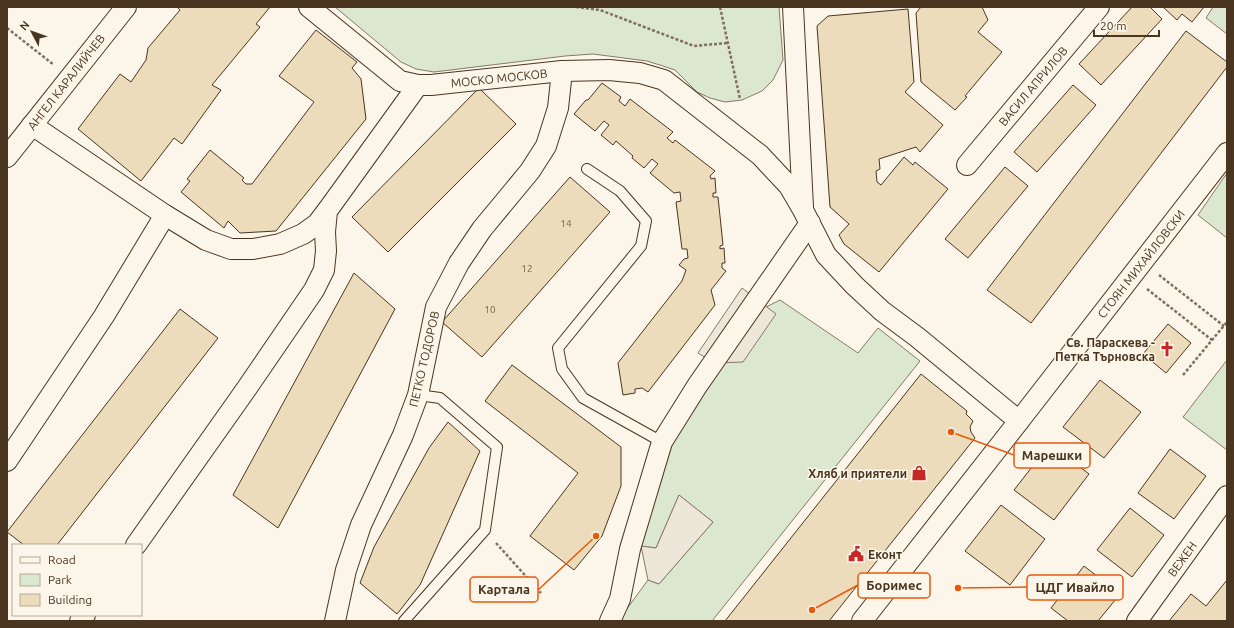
<svg xmlns="http://www.w3.org/2000/svg" width="1234" height="628" font-family="Ubuntu,sans-serif">
	<rect width="100%" height="100%" fill="#fbf6e9"/>
	<g fill="#dce7d0" stroke="#887966">
		<polygon points="335,7 779,7 783,60 773,80 762,91 742,100 725,102 710,98 697,92 675,70 663,66 647,61 593,54 565,56 434,72 416,69 401,62"/>
		<polygon points="1213,7 1227,7 1227,34 1206,18"/>
		<polygon points="1227,173 1227,238 1198,215"/>
		<polygon points="780,300 858,353 878,328 920,361 712,621 618,621 648,580 659,584 713,522 679,495 656,548 641,546 671,441 758,311"/>
		<polygon points="1227,360 1227,450 1183,417"/>
	</g>
	<g fill="#ede7d9" stroke="#887966">
		<polygon points="742,288 776,314 743,362 714,363 698,353"/>
		<polygon points="679,495 713,522 659,584 648,580 641,546 656,548"/>
	</g>
	<g fill="#ecdcbc" stroke="#4a3520">
		<polygon points="177,7 270,7 256,24 260,27 212,85 221,90 182,144 174,138 141,181 78,129 120,74 131,82 146,60 148,48 180,10"/>
		<polygon points="921,7 982,7 988,20 978,32 1002,52 965,96 967,97 955,110 921,82 916,13"/>
		<polygon points="1132,7 1150,7 1162,19 1101,85 1079,64"/>
		<polygon points="1163,7 1204,7 1192,22 1182,14 1177,20"/>
		<polygon points="908,9 914,82 905,92 943,125 920,152 916,147 879,159 880,169 876,171 877,182 881,185 904,157 913,165 915,162 948,189 879,272 844,244 839,235 849,224 830,207 817,26 828,16"/>
		<polygon points="316,30 357,62 352,68 361,79 366,119 276,231 240,233 228,221 224,228 181,192 190,181 187,179 210,150 244,178 242,180 246,184 252,184 314,102 279,76"/>
		<polygon points="1186,31 1227,62 1227,67 1031,323 987,290"/>
		<polygon points="602,83 621,97 619,101 625,106 630,99 673,132 667,138 673,143 675,140 715,171 710,176 711,179 715,178 716,193 713,193 713,197 718,197 723,245 720,246 720,249 724,248 725,263 722,263 722,268 726,271 711,290 715,305 648,392 642,388 635,389 635,393 623,395 618,363 682,281 686,270 679,265 684,259 688,258 687,249 682,249 676,202 681,201 680,192 674,193 650,173 658,164 652,159 644,168 632,158 633,156 616,141 613,145 601,135 609,125 604,121 595,131 574,114 586,100 588,100"/>
		<polygon points="1073,85 1096,105 1037,172 1014,152"/>
		<polygon points="479,88 516,124 388,252 352,217"/>
		<polygon points="1005,167 1028,186 968,258 945,239"/>
		<polygon points="570,177 610,212 482,357 442,322"/>
		<polygon points="354,273 395,309 278,528 233,495"/>
		<polygon points="180,309 218,338 57,545 24,545 7,532"/>
		<polygon points="1168,324 1191,343 1166,373 1143,354"/>
		<polygon points="512,365 621,447 621,486 602,536 574,570 530,536 578,473 485,401"/>
		<polygon points="921,374 967,411 966,414 973,421 970,427 971,432 975,438 829,621 725,621"/>
		<polygon points="1100,380 1141,412 1104,458 1063,427"/>
		<polygon points="448,422 480,451 420,585 397,614 360,583 374,547 429,448"/>
		<polygon points="1050,444 1089,474 1054,520 1014,490"/>
		<polygon points="1170,449 1206,476 1174,519 1138,493"/>
		<polygon points="1001,505 1045,539 1010,585 965,551"/>
		<polygon points="1130,508 1164,535 1132,577 1097,550"/>
		<polygon points="1084,566 1120,594 1098,621 1068,621 1051,608"/>
		<polygon points="1227,580 1227,621 1169,621 1191,594 1206,606"/>
	</g>
	<g fill="none" stroke-linecap="round" stroke-linejoin="round">
		<defs>
			<g id="service">
				<polyline points="587,169 620,191 646,221 641,246 558,348 562,369 583,398 662,442"/>
				<polyline points="404,621 485,530 497,447 440,398 418,395"/>
			</g>
			<g id="minor">
				<polyline points="309,7 400,81 418,85 431,85 562,71 609,70 640,73 664,80 760,155 789,186 803,210 826,255 854,285 882,311 917,337 1019,421"/>
				<polyline points="793,7 803,207"/>
				<polyline points="32,125 165,215 206,240 231,249 253,249 280,244 303,234 317,224 327,211"/>
				<polyline points="7,157 126,7"/>
				<polyline points="967,165 1099,7"/>
				<polyline points="7,461 104,316 165,215"/>
				<polyline points="136,545 247,388 314,290 324,270 326,251 325,232 327,211 418,85"/>
				<polyline points="80,621 85,615"/>
				<polyline points="335,621 346,570 361,525 403,435 418,395 436,307 459,263 482,229 530,171 546,146 558,108 562,71"/>
				<polyline points="610,621 620,599 630,549 662,442 697,386 810,223"/>
				<polyline points="862,621 1019,421 1227,153"/>
				<polyline points="1137,621 1227,496"/>
			</g>
		</defs>
		<use href="#service" stroke="#4a3520" stroke-width="12"/>
		<use href="#minor" stroke="#4a3520" stroke-width="22"/>
		<g stroke="#7f6f5c" stroke-width="2.5" stroke-dasharray="3 2" stroke-linecap="butt">
			<polyline points="576,7 600,10 694,46 727,43"/>
			<polyline points="720,7 740,99"/>
			<polyline points="7,28 54,65"/>
			<polyline points="1159,275 1224,326"/>
			<polyline points="1147,289 1212,340"/>
			<polyline points="1183,375 1227,322"/>
			<polyline points="496,543 541,593"/>
		</g>
		<use href="#service" stroke="#fbf6e9" stroke-width="10"/>
		<use href="#minor" stroke="#fbf6e9" stroke-width="20"/>
	</g>
	<defs>
		<symbol id="church-bare" viewBox="-9 -9 18 18"><path d="M-1.2-6h2.4v3.5h3.3v2.4h-3.3V6h-2.4V-.1h-3.3v-2.4h3.3Z" fill="#c62828" stroke="#fbf6e9" stroke-width="2.5" paint-order="stroke"/></symbol>
		<symbol id="shop-bare" viewBox="-9 -9 18 18"><path d="M-5-2.5h2.3a2.7 3.5 0 0 1 5.4 0H5L5.5 6h-11ZM-1.5-2.5h3a1.5 2.3 0 0 0-3 0Z" fill="#c62828" stroke="#fbf6e9" stroke-width="2.5" paint-order="stroke"/></symbol>
		<symbol id="civic-bare" viewBox="-9 -9 18 18"><path d="M-.6-6.5H3V-4.5H.6V-3L4-1V1h2V6H-6V1h2V-1L-.6-3ZM-1.2 2.5V6h2.4V2.5Z" fill="#c62828" stroke="#fbf6e9" stroke-width="2.5" paint-order="stroke"/></symbol>
	</defs>
	<g fill-rule="evenodd">
		<use href="#church-bare" x="1156" y="338" width="22" height="22"/>
		<use href="#shop-bare" x="908" y="462" width="22" height="22"/>
		<use href="#civic-bare" x="845" y="543" width="22" height="22"/>
	</g>
	<g text-anchor="middle" dominant-baseline="central" stroke-width="3" stroke-linejoin="round" paint-order="stroke">
		<g font-size="10" fill="#725f47">
			<text x="566" y="223">14</text>
			<text x="527" y="268">12</text>
			<text x="490" y="309">10</text>
		</g>
		<g font-size="12" fill="#4a3520" stroke="#fbf6e9">
			<text transform="translate(499 78) rotate(-6)">МОСКО МОСКОВ</text>
			<text transform="translate(66 82) rotate(-52)">АНГЕЛ КАРАЛИЙЧЕВ</text>
			<text transform="translate(1033 86) rotate(-50)">ВАСИЛ АПРИЛОВ</text>
			<text transform="translate(1141 264) rotate(-52)">СТОЯН МИХАЙЛОВСКИ</text>
			<text transform="translate(424 359) rotate(-77)">ПЕТКО ТОДОРОВ</text>
			<text transform="translate(1182 559) rotate(-54)">ВЕЖЕН</text>
		</g>
		<g font-size="12" font-weight="bold" fill="#4a3520" stroke="#fbf6e9" text-anchor="end">
			<text x="1155" y="342">Св. Параскева -<tspan x="1155" dy="14">Петка Търновска</tspan></text>
			<text x="907" y="473">Хляб и приятели</text>
			<text x="868" y="554" text-anchor="start">Еконт</text>
		</g>
	</g>
	<path fill="none" stroke="#e8590c" stroke-width="1.5" d="M951 432L1014 455M812 610L858 585M958 588L1027 587M596 536L538 590"/>
	<g fill="#e8590c" stroke="#fbf6e9" stroke-width="1.5">
		<circle cx="951" cy="432" r="4"/>
		<circle cx="812" cy="610" r="4"/>
		<circle cx="958" cy="588" r="4"/>
		<circle cx="596" cy="536" r="4"/>
	</g>
	<g fill="#fbf6e9" stroke="#e8590c" stroke-width="1.5">
		<rect x="1014" y="443" width="76" height="25" rx="4"/>
		<rect x="858" y="573" width="72" height="25" rx="4"/>
		<rect x="1027" y="575" width="96" height="25" rx="4"/>
		<rect x="470" y="577" width="68" height="25" rx="4"/>
	</g>
	<g font-size="13" text-anchor="middle" font-weight="bold" fill="#4a3520">
		<text x="1052" y="460">Марешки</text>
		<text x="894" y="590">Боримес</text>
		<text x="1075" y="592">ЦДГ Ивайло</text>
		<text x="504" y="594">Картала</text>
	</g>
	<rect width="1234" height="628" fill="none" stroke="#4a3520" stroke-width="16"/>
	<rect x="12" y="544" width="130" height="72" fill="#fbf6e9" stroke="#b4a999"/>
	<rect x="20" y="557" width="20" height="6" fill="#fbf6e9" stroke="#b4a999"/>
	<text x="48" y="564" font-size="12" fill="#4a3520">Road</text>
	<rect x="20" y="574" width="20" height="12" fill="#dce7d0" stroke="#b4a999"/>
	<text x="48" y="584" font-size="12" fill="#4a3520">Park</text>
	<rect x="20" y="594" width="20" height="12" fill="#ecdcbc" stroke="#b4a999"/>
	<text x="48" y="604" font-size="12" fill="#4a3520">Building</text>
	<g transform="translate(32 32) rotate(311)" stroke="#fbf6e9" stroke-width="3" paint-order="stroke">
	<path d="M0-3L7 15L0 10L-7 15Z" fill="#4a3520"/>
	<text y="-6" font-size="11" font-weight="bold" text-anchor="middle" fill="#4a3520">N</text>
	</g>
	<path d="M1094 30v6h65v-6" fill="none" stroke="#4a3520" stroke-width="2"/>
	<text x="1100" y="30" font-size="12" fill="#4a3520" stroke="#fbf6e9" stroke-width="3" paint-order="stroke">20 m</text>
</svg>
